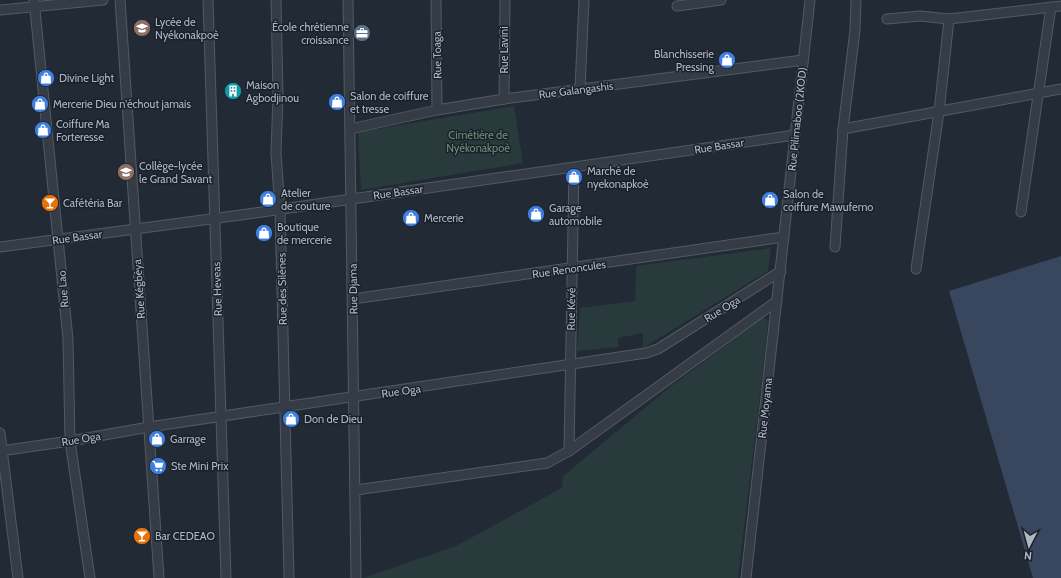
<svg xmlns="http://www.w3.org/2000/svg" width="1061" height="578" font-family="Cabin,sans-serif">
	<rect width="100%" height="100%" fill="#222a35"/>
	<g fill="#283a3b">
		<polygon points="514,106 523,163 361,190 358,132"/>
		<polygon points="771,248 768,271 643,348 643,333 618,338 618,347 577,351 580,308 635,301 636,266"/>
		<polygon points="764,317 768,321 766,345 738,578 363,578 456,546 562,488 563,476 670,387"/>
	</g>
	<polygon fill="#38475e" points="1061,256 1061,578 1033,578 949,291"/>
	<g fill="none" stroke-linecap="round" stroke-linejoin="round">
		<defs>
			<g id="minor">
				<polyline points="34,0 68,339 70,441 90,578"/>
				<polyline points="120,0 159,578"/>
				<polyline points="208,0 226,578"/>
				<polyline points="276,0 278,95 276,153 280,210 289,578"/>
				<polyline points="348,0 356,578"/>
				<polyline points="436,0 437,110"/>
				<polyline points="677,6 721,0"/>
				<polyline points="0,10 103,0"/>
				<polyline points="887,19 920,16 949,19 1061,6"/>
				<polyline points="580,89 584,0"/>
				<polyline points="504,99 505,0"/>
				<polyline points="350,129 437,110 504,99 803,60"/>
				<polyline points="843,129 1061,89"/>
				<polyline points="1021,212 1051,7"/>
				<polyline points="0,247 248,214 795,135"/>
				<polyline points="835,247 843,129 855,30 856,0"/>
				<polyline points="916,269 939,112 949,19"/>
				<polyline points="353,299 784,237"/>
				<polyline points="0,433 18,578"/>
				<polyline points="0,451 70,441 149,427 646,353 658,349 781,271"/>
				<polyline points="569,451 574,168"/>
				<polyline points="356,490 547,463 569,451 777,301"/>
				<polyline points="746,578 810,0"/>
			</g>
		</defs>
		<use href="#minor" stroke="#525a64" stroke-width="11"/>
		<use href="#minor" stroke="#353c46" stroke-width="9"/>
	</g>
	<defs>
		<symbol id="school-disc" viewBox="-11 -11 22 22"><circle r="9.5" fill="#8d6e63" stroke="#1a212b"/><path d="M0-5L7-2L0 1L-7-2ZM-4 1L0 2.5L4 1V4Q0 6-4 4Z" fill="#fff"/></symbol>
		<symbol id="office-disc" viewBox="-11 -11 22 22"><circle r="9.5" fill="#5c6f8a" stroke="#1a212b"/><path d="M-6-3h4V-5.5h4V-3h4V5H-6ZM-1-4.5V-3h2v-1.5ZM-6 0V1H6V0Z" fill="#fff"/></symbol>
		<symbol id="shop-disc" viewBox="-11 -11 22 22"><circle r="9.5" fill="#3f7fe0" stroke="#1a212b"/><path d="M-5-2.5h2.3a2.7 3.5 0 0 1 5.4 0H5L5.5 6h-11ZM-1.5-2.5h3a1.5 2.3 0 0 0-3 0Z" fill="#fff"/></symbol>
		<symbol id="building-disc" viewBox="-11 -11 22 22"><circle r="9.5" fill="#0f9aa8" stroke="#1a212b"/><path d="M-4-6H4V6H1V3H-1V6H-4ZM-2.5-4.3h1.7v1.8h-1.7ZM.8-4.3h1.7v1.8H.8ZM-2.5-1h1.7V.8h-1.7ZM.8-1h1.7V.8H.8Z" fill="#fff"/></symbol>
		<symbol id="bar-disc" viewBox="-11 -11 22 22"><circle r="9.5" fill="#e8710a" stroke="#1a212b"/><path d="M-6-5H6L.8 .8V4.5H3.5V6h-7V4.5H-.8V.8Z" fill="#fff"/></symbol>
		<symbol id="supermarket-disc" viewBox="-11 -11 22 22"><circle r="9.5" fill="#3f7fe0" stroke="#1a212b"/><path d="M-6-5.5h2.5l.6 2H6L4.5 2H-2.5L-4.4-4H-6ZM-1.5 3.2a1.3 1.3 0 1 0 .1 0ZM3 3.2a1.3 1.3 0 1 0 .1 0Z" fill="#fff"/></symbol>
	</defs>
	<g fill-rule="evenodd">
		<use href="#school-disc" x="132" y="18" width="20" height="20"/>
		<use href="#office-disc" x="352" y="23" width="20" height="20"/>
		<use href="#shop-disc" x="717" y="50" width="20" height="20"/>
		<use href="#shop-disc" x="36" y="68" width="20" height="20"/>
		<use href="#building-disc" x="223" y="81" width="20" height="20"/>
		<use href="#shop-disc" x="327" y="92" width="20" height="20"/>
		<use href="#shop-disc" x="30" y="94" width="20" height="20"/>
		<use href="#shop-disc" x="33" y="120" width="20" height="20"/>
		<use href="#school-disc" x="116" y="162" width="20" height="20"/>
		<use href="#shop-disc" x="564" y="167" width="20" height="20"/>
		<use href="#shop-disc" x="258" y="189" width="20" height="20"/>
		<use href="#shop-disc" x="760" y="190" width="20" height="20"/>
		<use href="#bar-disc" x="40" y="193" width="20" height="20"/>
		<use href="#shop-disc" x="526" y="204" width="20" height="20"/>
		<use href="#shop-disc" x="401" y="208" width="20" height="20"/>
		<use href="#shop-disc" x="254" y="223" width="20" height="20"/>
		<use href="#shop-disc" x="281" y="409" width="20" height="20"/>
		<use href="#shop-disc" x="147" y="429" width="20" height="20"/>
		<use href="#supermarket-disc" x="148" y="456" width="20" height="20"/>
		<use href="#bar-disc" x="132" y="526" width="20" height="20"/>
	</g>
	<g text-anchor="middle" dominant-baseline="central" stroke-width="3" stroke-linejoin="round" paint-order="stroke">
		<g font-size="11" fill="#afb7c3" stroke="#1a212b" text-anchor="start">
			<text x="155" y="22">Lycée de<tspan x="155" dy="13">Nyékonakpoè</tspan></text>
			<text x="349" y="27" text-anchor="end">École chrétienne<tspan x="349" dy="13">croissance</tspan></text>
			<text x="714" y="54" text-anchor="end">Blanchisserie<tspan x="714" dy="13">Pressing</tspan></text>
			<text x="59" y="78">Divine Light</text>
			<text x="246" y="85">Maison<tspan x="246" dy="13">Agbodjinou</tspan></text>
			<text x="350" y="96">Salon de coiffure<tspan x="350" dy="13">et tresse</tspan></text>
			<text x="53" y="104">Mercerie Dieu n'échout jamais</text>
			<text x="56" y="124">Coiffure Ma<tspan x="56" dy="13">Forteresse</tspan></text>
			<text x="139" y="166">Collège-lycée<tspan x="139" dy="13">le Grand Savant</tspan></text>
			<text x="587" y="171">Marché de<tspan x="587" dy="13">nyekonapkoè</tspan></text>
			<text x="281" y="193">Atelier<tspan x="281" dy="13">de couture</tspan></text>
			<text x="783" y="194">Salon de<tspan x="783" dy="13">coiffure Mawufemo</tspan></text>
			<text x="63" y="203">Cafétéria Bar</text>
			<text x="549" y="208">Garage<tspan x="549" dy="13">automobile</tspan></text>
			<text x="424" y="218">Mercerie</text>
			<text x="277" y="227">Boutique<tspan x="277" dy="13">de mercerie</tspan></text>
			<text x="304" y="419">Don de Dieu</text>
			<text x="170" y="439">Garrage</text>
			<text x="171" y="466">Ste Mini Prix</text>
			<text x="155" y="536">Bar CEDEAO</text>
		</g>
		<g font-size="11" fill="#afb7c3" stroke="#1a212b">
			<text transform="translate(504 50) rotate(-90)">Rue Lavini</text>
			<text transform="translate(437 55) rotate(-91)">Rue Toaga</text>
			<text transform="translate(576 90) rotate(-7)">Rue Galangashis</text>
			<text transform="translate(797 119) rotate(-84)">Rue Pilimaboo (2KOD)</text>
			<text transform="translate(719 146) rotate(-9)">Rue Bassar</text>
			<text transform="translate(398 192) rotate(-8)">Rue Bassar</text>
			<text transform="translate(77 237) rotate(-8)">Rue Bassar</text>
			<text transform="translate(569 269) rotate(-8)">Rue Renoncules</text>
			<text transform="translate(63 289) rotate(-95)">Rue Lao</text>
			<text transform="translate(139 289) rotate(-94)">Rue Kégbéya</text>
			<text transform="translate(217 289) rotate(-92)">Rue Heveas</text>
			<text transform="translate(282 289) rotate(-91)">Rue des Silènes</text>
			<text transform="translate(353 289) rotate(-91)">Rue Djama</text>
			<text transform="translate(571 309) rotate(-89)">Rue Kévé</text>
			<text transform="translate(722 309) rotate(-32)">Rue Oga</text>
			<text transform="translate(401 391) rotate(-8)">Rue Oga</text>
			<text transform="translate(765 408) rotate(-84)">Rue Moyama</text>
			<text transform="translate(81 439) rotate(-10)">Rue Oga</text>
		</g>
		<g font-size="11" fill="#699173" stroke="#1a212b">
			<text x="478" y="135">Cimétière de<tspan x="478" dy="13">Nyékonakpoè</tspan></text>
		</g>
	</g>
	<g transform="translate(1029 546) rotate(186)" stroke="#1a212b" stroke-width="3" paint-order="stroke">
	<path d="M0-3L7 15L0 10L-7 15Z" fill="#afb7c3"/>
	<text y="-6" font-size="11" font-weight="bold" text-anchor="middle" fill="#afb7c3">N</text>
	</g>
</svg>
